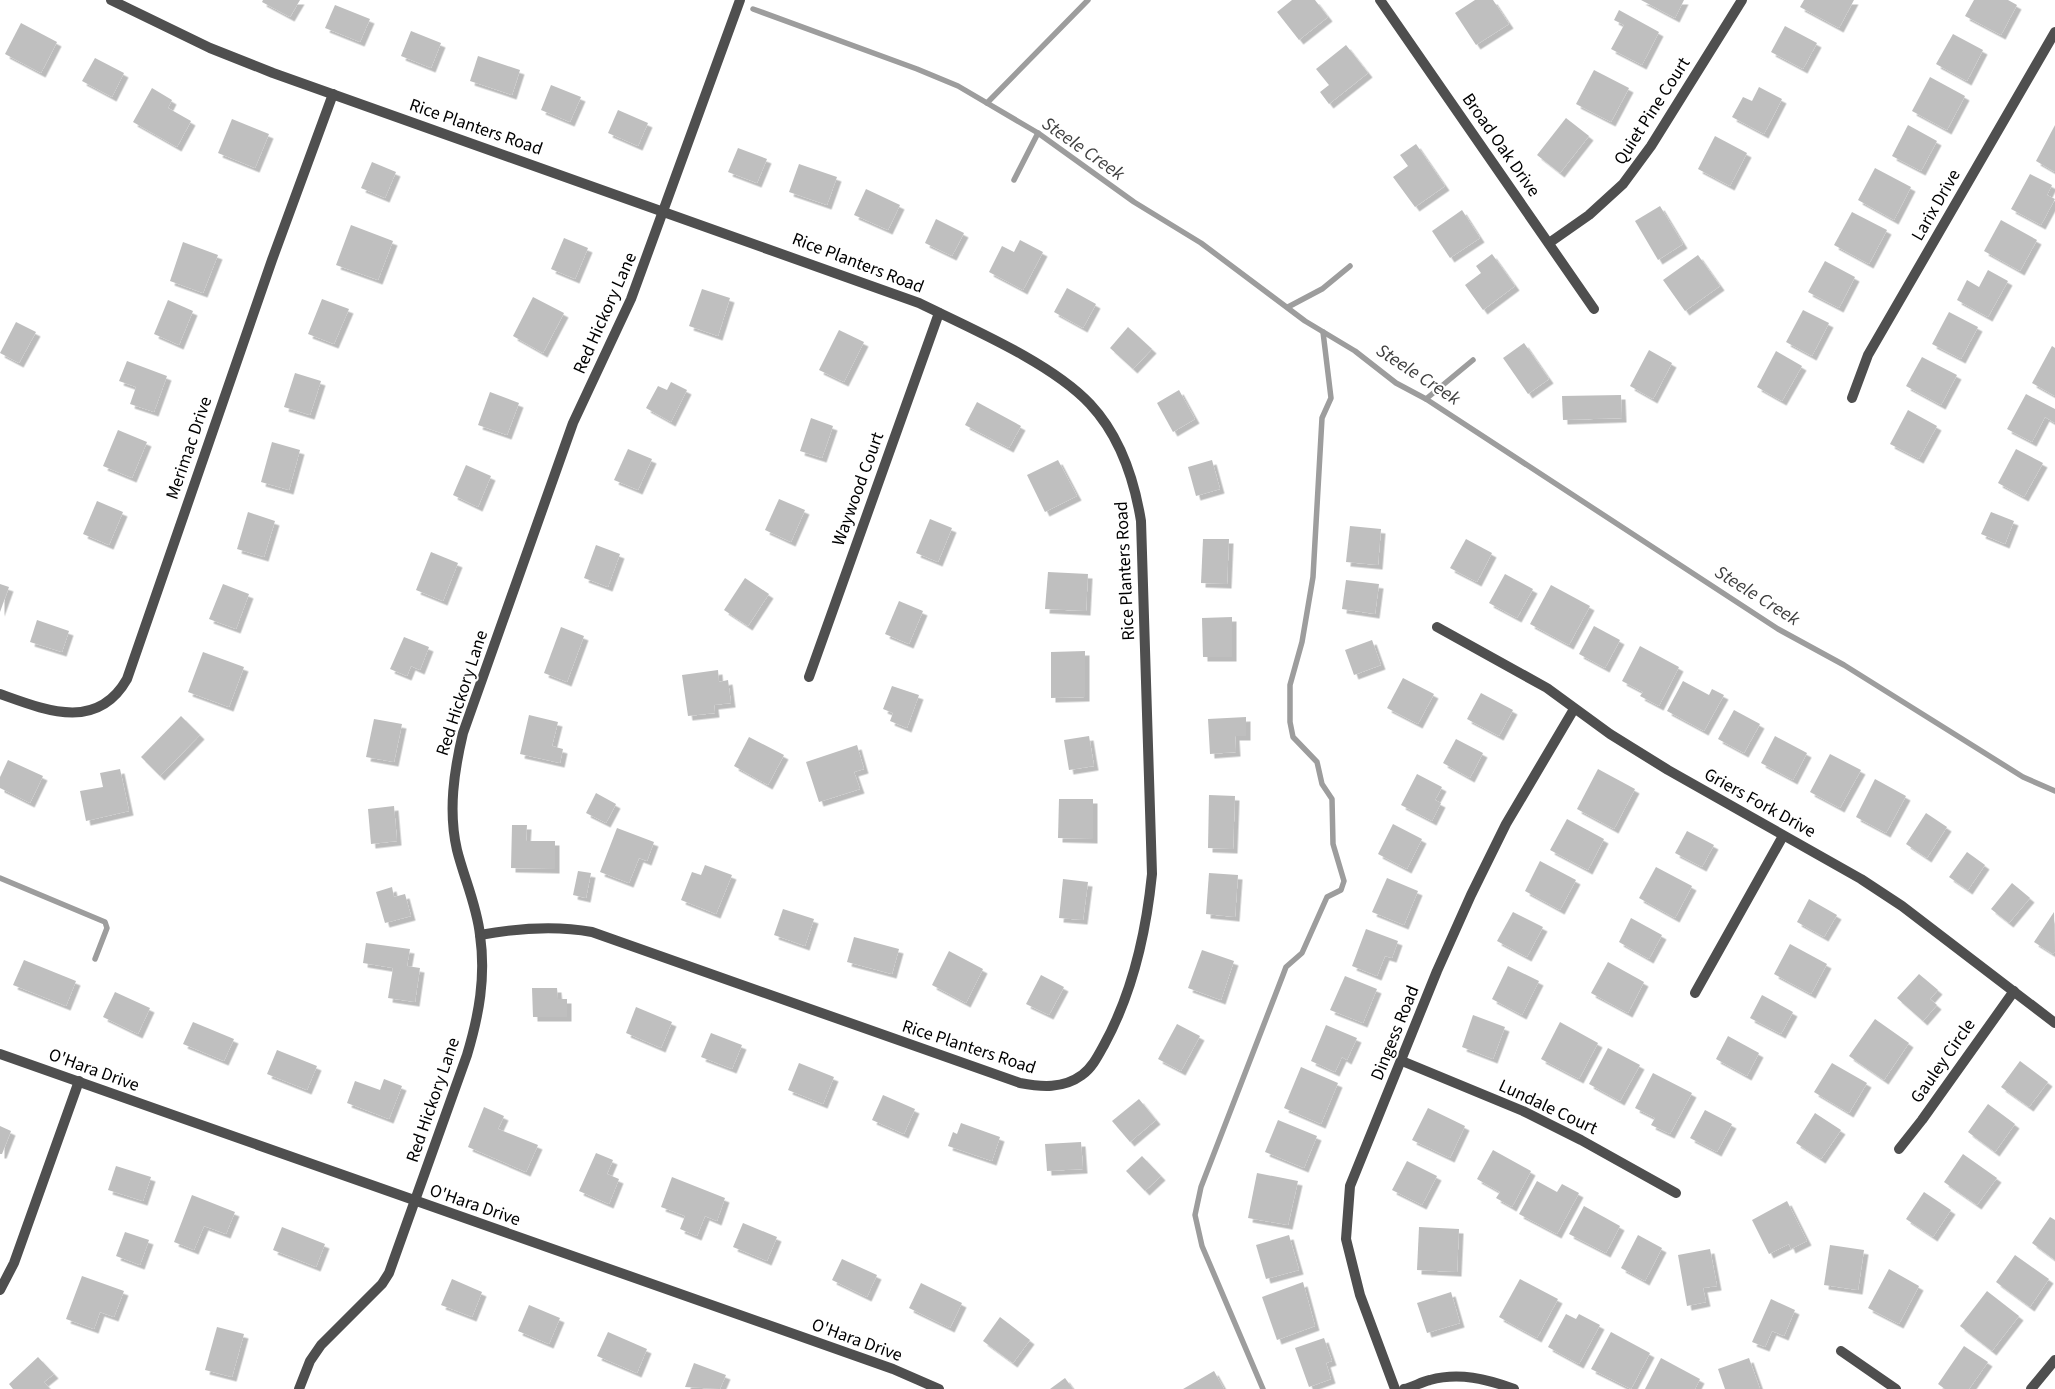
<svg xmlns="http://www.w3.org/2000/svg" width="2055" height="1389" font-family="'Source Sans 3',sans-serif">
	<defs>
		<filter id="shadow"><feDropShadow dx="4.5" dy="4.5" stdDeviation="0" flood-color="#0004"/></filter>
	</defs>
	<rect width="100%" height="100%" fill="#fff"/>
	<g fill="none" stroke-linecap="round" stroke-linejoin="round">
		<g stroke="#9d9d9d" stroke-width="5.5">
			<polyline points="753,9 917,69 958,86 1038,133 1134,202 1201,243 1305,321 1355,351 1396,383 1426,399 1778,629 1844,665 2023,777 2055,791"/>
			<polyline points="987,103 1088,0"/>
			<polyline points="1014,180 1038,133"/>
			<polyline points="1288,307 1322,289 1350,266"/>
			<polyline points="1426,399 1473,360"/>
			<polyline points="0,878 105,922 107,928 95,959"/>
			<polyline points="1263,1389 1202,1246 1195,1215 1201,1187 1283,975 1286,967 1302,953 1327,897 1341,890 1344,881 1333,844 1332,799 1322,784 1317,762 1293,737 1290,722 1290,685 1302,642 1313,577 1322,418 1331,398 1323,332"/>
		</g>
	</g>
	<g fill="#bfbfbf" filter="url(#shadow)">
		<polygon points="263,0 300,0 290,17 262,2"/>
		<polygon points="1292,0 1315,0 1328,17 1299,40 1277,12"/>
		<polygon points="1475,0 1493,0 1509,24 1476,45 1455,13"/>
		<polygon points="1641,0 1684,0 1675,18"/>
		<polygon points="1804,0 1854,0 1839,28 1800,7"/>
		<polygon points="1974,0 2008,0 2017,5 2001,35 1965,16"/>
		<polygon points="335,5 370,19 360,42 325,28"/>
		<polygon points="1619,10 1659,32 1642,65 1611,49 1624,25 1614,20"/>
		<polygon points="21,23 57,42 41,73 5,54"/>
		<polygon points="1785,26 1817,43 1803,69 1771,52"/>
		<polygon points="411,31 441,43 431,68 401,56"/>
		<polygon points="1953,34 1983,50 1967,81 1936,64"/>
		<polygon points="1346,45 1368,73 1329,104 1320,92 1329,85 1316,69"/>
		<polygon points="478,56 520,70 512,95 470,81"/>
		<polygon points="95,58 124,73 112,97 82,81"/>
		<polygon points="1594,70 1629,88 1611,122 1576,104"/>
		<polygon points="1930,77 1965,96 1947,130 1912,111"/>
		<polygon points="551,85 581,97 570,122 541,110"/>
		<polygon points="1759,87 1782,99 1764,134 1732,117 1743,97 1752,101"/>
		<polygon points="152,88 172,100 168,108 191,121 177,147 133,122"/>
		<polygon points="618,110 648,123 638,146 608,133"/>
		<polygon points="1566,118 1589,136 1560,173 1537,155"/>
		<polygon points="232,119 269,134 255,168 218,153"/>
		<polygon points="1908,125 1937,141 1921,171 1892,156"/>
		<polygon points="2055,125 2055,172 2036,161"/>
		<polygon points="1715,136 1747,153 1730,186 1698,169"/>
		<polygon points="1416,144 1445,186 1415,207 1393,177 1408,166 1400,155"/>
		<polygon points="738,148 767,159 757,183 728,172"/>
		<polygon points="372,162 396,172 385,198 361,188"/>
		<polygon points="799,164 837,177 827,205 789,192"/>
		<polygon points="1875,168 1911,187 1894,220 1858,200"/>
		<polygon points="2030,174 2052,185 2047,195 2055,199 2041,225 2011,209"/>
		<polygon points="866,189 900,205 888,230 854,215"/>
		<polygon points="1660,206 1683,244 1658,260 1635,221"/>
		<polygon points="1462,210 1480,238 1450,258 1432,231"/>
		<polygon points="1852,212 1887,230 1869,264 1834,245"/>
		<polygon points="936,219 964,233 952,256 925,243"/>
		<polygon points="2001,220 2037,240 2020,271 1984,251"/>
		<polygon points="351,225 393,241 378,280 336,265"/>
		<polygon points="564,238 588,248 575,279 551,269"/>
		<polygon points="1020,240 1043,252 1023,290 989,272 1002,246 1014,252"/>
		<polygon points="183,242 218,255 203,293 170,281"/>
		<polygon points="1492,254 1515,286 1483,310 1465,285 1481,273 1476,266"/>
		<polygon points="1698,255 1720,286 1685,311 1663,280"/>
		<polygon points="1825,261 1855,277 1839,308 1808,292"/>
		<polygon points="1988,270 2008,281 1988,317 1957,300 1967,280 1979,287"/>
		<polygon points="1067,288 1096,304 1083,328 1054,312"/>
		<polygon points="702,289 730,298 718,336 689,326"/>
		<polygon points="533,297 564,313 543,353 513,336"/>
		<polygon points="322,299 349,309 334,344 308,334"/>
		<polygon points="168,300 193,311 179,345 154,334"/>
		<polygon points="1803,310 1829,323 1812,356 1786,342"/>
		<polygon points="1949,312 1978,327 1961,359 1932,344"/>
		<polygon points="16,322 36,332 19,363 0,353"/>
		<polygon points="1128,327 1152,349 1133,369 1110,348"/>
		<polygon points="839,330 864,342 844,382 819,370"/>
		<polygon points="1524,343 1549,379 1528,394 1503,358"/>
		<polygon points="2052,346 2055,348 2055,396 2032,383"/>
		<polygon points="1649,350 1672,363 1653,399 1630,386"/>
		<polygon points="1776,351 1802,366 1782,401 1757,387"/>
		<polygon points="1922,357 1957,375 1941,405 1906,386"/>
		<polygon points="127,361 167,376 154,412 130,404 136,387 119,381"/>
		<polygon points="295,373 321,381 310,415 284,407"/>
		<polygon points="671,382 687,390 671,422 646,408 658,386 667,390"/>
		<polygon points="1179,390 1195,419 1173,432 1157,403"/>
		<polygon points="490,392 519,403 507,435 478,425"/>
		<polygon points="2026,394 2055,409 2055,423 2045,417 2032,442 2007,429"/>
		<polygon points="1621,395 1622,418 1563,420 1562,396"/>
		<polygon points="977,402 1021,426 1009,448 965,425"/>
		<polygon points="1908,410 1937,426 1919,459 1890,444"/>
		<polygon points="811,418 833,426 822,458 800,451"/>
		<polygon points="118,430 147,442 132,478 103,466"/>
		<polygon points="272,442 300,450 289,490 261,482"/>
		<polygon points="628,449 652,459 638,490 614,480"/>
		<polygon points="2016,449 2043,463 2024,497 1998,483"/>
		<polygon points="1058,460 1077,496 1045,512 1027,475"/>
		<polygon points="1212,460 1220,489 1196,496 1188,467"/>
		<polygon points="466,465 491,476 478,507 453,495"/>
		<polygon points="779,499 805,510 791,542 765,530"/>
		<polygon points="97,501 123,512 109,545 83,534"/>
		<polygon points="248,512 275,521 264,557 237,549"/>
		<polygon points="1991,512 2014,521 2005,544 1981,534"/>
		<polygon points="930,519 952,528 938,562 916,553"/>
		<polygon points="1350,526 1381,529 1378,565 1346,562"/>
		<polygon points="1203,539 1229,539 1227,584 1201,583"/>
		<polygon points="1466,539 1492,553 1477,582 1450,568"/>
		<polygon points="596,545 620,554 608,587 584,578"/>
		<polygon points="431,552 458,563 443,601 416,590"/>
		<polygon points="1048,572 1088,574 1086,611 1045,609"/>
		<polygon points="1505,574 1533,589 1517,618 1489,603"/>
		<polygon points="745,578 769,594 748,626 724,610"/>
		<polygon points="1346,580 1379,584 1375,614 1342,609"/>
		<polygon points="0,584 9,587 0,612"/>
		<polygon points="223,584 249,594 236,629 209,619"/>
		<polygon points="1551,585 1590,606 1569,645 1530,624"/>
		<polygon points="899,601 923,611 909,644 885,634"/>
		<polygon points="1232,617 1232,657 1203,657 1202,618"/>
		<polygon points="37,620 69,631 62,652 30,642"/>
		<polygon points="1594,626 1620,640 1605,668 1579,654"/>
		<polygon points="561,627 584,636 567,682 544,673"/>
		<polygon points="404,637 429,647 420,670 411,666 407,676 390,669"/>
		<polygon points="1372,640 1381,665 1354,675 1345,650"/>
		<polygon points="1640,646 1679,667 1659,706 1640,696 1643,692 1622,681"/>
		<polygon points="1085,651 1085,697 1051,698 1051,652"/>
		<polygon points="203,652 244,667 229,707 188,692"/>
		<polygon points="718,670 719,682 728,680 731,703 714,705 715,713 688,716 682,675"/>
		<polygon points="1403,678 1434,694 1418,724 1387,708"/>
		<polygon points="1683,681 1709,695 1712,689 1724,695 1704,731 1667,711"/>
		<polygon points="892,686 919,695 907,728 890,721 893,713 883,709"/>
		<polygon points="1481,693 1513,710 1499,736 1467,719"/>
		<polygon points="1734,710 1760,724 1744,753 1718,739"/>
		<polygon points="529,715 558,722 552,746 563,749 560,763 520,754"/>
		<polygon points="181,716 200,735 160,776 141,757"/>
		<polygon points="1246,717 1246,736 1235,736 1236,752 1210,754 1208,719"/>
		<polygon points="374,719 402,724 394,762 366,757"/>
		<polygon points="1089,736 1094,766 1069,770 1064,740"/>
		<polygon points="1775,736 1807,753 1793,780 1761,763"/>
		<polygon points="749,737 784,755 768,785 734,766"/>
		<polygon points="1456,739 1483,753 1470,778 1443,763"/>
		<polygon points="857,745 864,769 854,772 860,789 819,802 806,762"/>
		<polygon points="1830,754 1861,770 1840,808 1810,792"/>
		<polygon points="8,760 43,776 30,803 0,788 0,777"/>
		<polygon points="120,769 129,811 86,821 80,791 103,787 100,773"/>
		<polygon points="1598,769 1635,789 1614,829 1577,809"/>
		<polygon points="1417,774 1442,787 1435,800 1441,803 1432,821 1401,805"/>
		<polygon points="1875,779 1906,796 1886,833 1856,817"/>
		<polygon points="596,793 616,804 606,823 586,813"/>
		<polygon points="1209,795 1235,796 1233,849 1208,848"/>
		<polygon points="1059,799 1093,799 1093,839 1058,838"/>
		<polygon points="394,806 397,841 371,844 368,809"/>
		<polygon points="1926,813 1947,827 1927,858 1906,844"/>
		<polygon points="1567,819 1604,839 1588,870 1550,850"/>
		<polygon points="1393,824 1422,839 1407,869 1378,854"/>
		<polygon points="512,825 527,825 526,841 555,841 555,869 511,868"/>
		<polygon points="617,828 654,842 647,861 639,858 629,883 600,872"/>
		<polygon points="1687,831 1714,845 1702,867 1675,853"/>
		<polygon points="1967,852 1985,865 1968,890 1949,877"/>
		<polygon points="1540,861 1576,880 1560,910 1525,891"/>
		<polygon points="705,865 732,875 716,914 681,900 692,872 701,875"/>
		<polygon points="1656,867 1692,886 1675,918 1639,898"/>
		<polygon points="578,871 591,873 586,898 573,895"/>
		<polygon points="1209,873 1238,875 1235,917 1206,914"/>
		<polygon points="1387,878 1418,891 1404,925 1372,912"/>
		<polygon points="1063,879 1088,882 1083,920 1059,918"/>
		<polygon points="2012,883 2030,898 2009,923 1991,909"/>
		<polygon points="392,887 394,897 405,894 411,916 385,923 376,892"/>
		<polygon points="1809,899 1837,915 1824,937 1797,922"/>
		<polygon points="783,909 814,919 805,946 774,935"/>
		<polygon points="1513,912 1543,927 1527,957 1497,941"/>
		<polygon points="2054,912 2055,952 2053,954 2034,942"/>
		<polygon points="1631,918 1662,935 1649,959 1619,942"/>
		<polygon points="1366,929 1398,941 1392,958 1385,956 1377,976 1352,966"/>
		<polygon points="854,937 899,949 892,974 847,962"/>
		<polygon points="366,943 410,949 407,966 420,968 415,1002 388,998 393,968 363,963"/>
		<polygon points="1790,944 1827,964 1811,994 1774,974"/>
		<polygon points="1202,950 1234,961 1221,1000 1188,988"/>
		<polygon points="949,951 983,969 966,1003 932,985"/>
		<polygon points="24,960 76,981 66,1006 13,985"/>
		<polygon points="1608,962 1644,982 1628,1013 1591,993"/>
		<polygon points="1508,966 1539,981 1522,1015 1492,999"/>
		<polygon points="1919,974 1938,990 1930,999 1937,1005 1923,1021 1897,998"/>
		<polygon points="1041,975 1064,987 1049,1015 1026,1004"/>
		<polygon points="1345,976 1377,989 1363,1023 1330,1010"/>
		<polygon points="532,988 557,988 558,999 567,999 567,1017 533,1017"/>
		<polygon points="115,992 150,1008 138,1034 103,1017"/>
		<polygon points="1762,995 1793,1012 1781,1034 1750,1018"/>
		<polygon points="636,1007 672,1022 661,1048 626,1033"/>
		<polygon points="1473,1015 1505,1027 1493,1059 1462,1047"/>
		<polygon points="1875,1019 1909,1043 1884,1080 1849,1056"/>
		<polygon points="193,1022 234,1039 224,1061 183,1044"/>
		<polygon points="1560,1022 1598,1043 1579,1079 1541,1059"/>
		<polygon points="1177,1024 1200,1036 1181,1071 1158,1059"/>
		<polygon points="1326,1025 1357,1038 1347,1060 1342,1057 1335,1072 1311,1061"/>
		<polygon points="711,1033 742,1045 732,1069 701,1057"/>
		<polygon points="1728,1036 1759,1053 1747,1076 1716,1059"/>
		<polygon points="1608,1048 1640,1065 1620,1101 1589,1084"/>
		<polygon points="277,1050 317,1066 307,1090 267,1074"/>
		<polygon points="2020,1061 2048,1082 2029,1107 2001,1087"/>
		<polygon points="799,1063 834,1077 823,1104 788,1090"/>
		<polygon points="1832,1063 1867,1083 1849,1113 1814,1092"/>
		<polygon points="1301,1067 1338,1083 1321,1124 1284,1108"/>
		<polygon points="1653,1073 1692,1093 1670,1134 1651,1125 1655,1118 1635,1108"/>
		<polygon points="384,1079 402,1086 389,1119 347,1103 355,1081 380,1090"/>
		<polygon points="883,1095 915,1109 904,1134 872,1120"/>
		<polygon points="1139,1099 1156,1120 1130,1142 1112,1121"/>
		<polygon points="1988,1104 2015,1124 1995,1152 1968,1132"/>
		<polygon points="484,1107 504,1116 498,1129 538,1145 526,1172 468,1147"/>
		<polygon points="1428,1108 1465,1126 1450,1158 1412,1140"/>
		<polygon points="1705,1110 1732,1124 1717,1152 1690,1138"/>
		<polygon points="1815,1113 1841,1130 1821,1159 1796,1143"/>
		<polygon points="1278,1120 1317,1136 1304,1168 1265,1152"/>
		<polygon points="961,1123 1000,1137 992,1161 948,1146 953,1132 957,1134"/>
		<polygon points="0,1126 11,1131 2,1154 0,1154"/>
		<polygon points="1081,1142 1083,1169 1047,1171 1045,1144"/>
		<polygon points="1493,1150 1531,1171 1512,1207 1496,1198 1500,1192 1477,1179"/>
		<polygon points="596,1153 613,1160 607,1174 619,1179 609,1204 579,1191"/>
		<polygon points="1963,1154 1997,1178 1977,1205 1944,1182"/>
		<polygon points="1142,1156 1161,1176 1145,1191 1126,1171"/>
		<polygon points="1407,1161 1437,1176 1422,1205 1392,1190"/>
		<polygon points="116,1166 151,1177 143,1201 108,1190"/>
		<polygon points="1257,1173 1298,1181 1288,1225 1248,1218"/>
		<polygon points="672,1177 725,1198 717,1221 705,1216 697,1236 680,1229 685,1216 661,1207"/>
		<polygon points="1537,1181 1557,1192 1562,1184 1579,1193 1557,1234 1519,1214"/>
		<polygon points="1924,1192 1951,1210 1933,1237 1906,1219"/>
		<polygon points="192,1195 235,1212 226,1234 204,1226 194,1250 174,1242"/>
		<polygon points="1787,1201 1807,1241 1791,1249 1789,1244 1769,1254 1752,1220"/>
		<polygon points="1584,1206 1620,1226 1606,1253 1569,1234"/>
		<polygon points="2050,1217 2055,1220 2055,1260 2032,1243"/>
		<polygon points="743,1223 777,1237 767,1261 733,1247"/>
		<polygon points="282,1227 325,1244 316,1267 273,1250"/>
		<polygon points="1419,1227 1459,1229 1457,1272 1417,1270"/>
		<polygon points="125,1232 149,1240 140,1265 116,1256"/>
		<polygon points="1289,1235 1299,1270 1266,1279 1256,1245"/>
		<polygon points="1638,1235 1662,1248 1645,1281 1621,1268"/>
		<polygon points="1830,1245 1864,1250 1858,1290 1824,1285"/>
		<polygon points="1710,1249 1717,1286 1703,1288 1706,1302 1687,1306 1678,1255"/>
		<polygon points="2015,1255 2049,1279 2030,1307 1996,1282"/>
		<polygon points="842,1259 877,1275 867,1297 832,1280"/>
		<polygon points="1889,1269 1919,1286 1899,1324 1868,1308"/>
		<polygon points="82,1276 124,1291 114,1317 100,1312 94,1329 66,1319"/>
		<polygon points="452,1279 482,1292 472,1317 441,1305"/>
		<polygon points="1520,1279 1558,1299 1537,1338 1499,1317"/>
		<polygon points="1303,1282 1315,1326 1277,1340 1262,1297"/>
		<polygon points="921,1283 962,1303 950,1328 909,1308"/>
		<polygon points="1987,1291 2019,1316 1992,1351 1960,1326"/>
		<polygon points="1451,1292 1460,1323 1427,1333 1417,1303"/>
		<polygon points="1771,1299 1795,1310 1784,1336 1772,1331 1765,1347 1752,1342"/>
		<polygon points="529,1305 560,1318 549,1344 518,1331"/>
		<polygon points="1566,1314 1576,1319 1579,1314 1600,1325 1579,1364 1548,1347"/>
		<polygon points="1000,1317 1030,1340 1013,1363 983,1341"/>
		<polygon points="217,1327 244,1334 232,1377 205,1370"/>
		<polygon points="608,1332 647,1349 637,1373 597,1356"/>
		<polygon points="1611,1332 1650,1353 1631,1389 1591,1369"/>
		<polygon points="1324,1338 1332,1361 1326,1363 1331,1379 1309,1387 1295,1348"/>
		<polygon points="1964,1346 1988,1362 1969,1389 1945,1389 1938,1384"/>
		<polygon points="38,1357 54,1374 44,1382 50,1389 13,1389 9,1384"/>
		<polygon points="1661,1358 1700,1379 1695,1389 1645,1389"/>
		<polygon points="1749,1358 1760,1389 1725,1389 1718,1369"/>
		<polygon points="694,1363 726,1375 720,1389 685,1387"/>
		<polygon points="1214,1371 1224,1389 1183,1389"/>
		<polygon points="1065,1378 1073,1389 1050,1389"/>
	</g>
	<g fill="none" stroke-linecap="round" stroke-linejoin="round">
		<g stroke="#4f4f4f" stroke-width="10">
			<path d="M 111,0 L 210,48 L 273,73 L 919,303 C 970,328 1052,363 1090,404 C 1120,436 1134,478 1141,521 L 1152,874 C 1146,934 1133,992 1104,1045 C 1098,1056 1092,1068 1082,1075 C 1063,1089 1041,1087 1020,1083 L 592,932 C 554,925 518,928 480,935"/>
			<polyline points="1380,0 1594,309"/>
			<polyline points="1549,243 1589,215 1623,184 1651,146 1742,0"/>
			<polyline points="1852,398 1868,355 2055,32"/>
			<polyline points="1437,627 1547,688 1610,734 1668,770 1861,879 1902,906 2055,1023"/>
			<polyline points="809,677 939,313"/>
			<path d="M 0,694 C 45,710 97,732 127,679 L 272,260 L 333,94"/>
			<polyline points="1695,993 1783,836"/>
			<polyline points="0,1054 893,1369 939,1389"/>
			<polyline points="1402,1061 1523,1111 1581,1140 1676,1193"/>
			<polyline points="1899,1149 1922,1120 2014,991"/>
			<polyline points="0,1290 14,1263 79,1081"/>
			<polyline points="1841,1351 1896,1389"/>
			<path d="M 299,1389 L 310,1361 L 321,1345 L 382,1284 L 389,1273 L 467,1055 C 479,1015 486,977 480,935 C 477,906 464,878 457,850 C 448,811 454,771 463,733 L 573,423 L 631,299 L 740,0"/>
			<polyline points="1395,1389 1360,1295 1346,1239 1350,1186 1437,971 1471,895 1506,824 1574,709"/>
			<path d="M 1404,1389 C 1413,1387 1421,1382 1430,1380 C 1459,1372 1487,1379 1514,1389"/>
			<polyline points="2031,1389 2055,1360"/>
		</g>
	</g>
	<g text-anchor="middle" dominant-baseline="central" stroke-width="4" stroke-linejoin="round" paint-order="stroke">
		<g font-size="18" fill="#000" stroke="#fff">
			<text transform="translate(1652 111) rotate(-57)">Quiet Pine Court</text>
			<text transform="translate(476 127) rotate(19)">Rice Planters Road</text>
			<text transform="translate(1501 145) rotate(55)">Broad Oak Drive</text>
			<text transform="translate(1936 205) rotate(-60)">Larix Drive</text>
			<text transform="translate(858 263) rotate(21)">Rice Planters Road</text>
			<text transform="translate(605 313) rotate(-66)">Red Hickory Lane</text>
			<text transform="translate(189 448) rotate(-71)">Merimac Drive</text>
			<text transform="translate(858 489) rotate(-70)">Waywood Court</text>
			<text transform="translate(1125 571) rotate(-93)">Rice Planters Road</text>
			<text transform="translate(462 693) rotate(-72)">Red Hickory Lane</text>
			<text transform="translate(1760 803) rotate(29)">Griers Fork Drive</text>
			<text transform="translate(1395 1033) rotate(-68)">Dingess Road</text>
			<text transform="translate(969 1047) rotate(18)">Rice Planters Road</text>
			<text transform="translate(1943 1061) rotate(-55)">Gauley Circle</text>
			<text transform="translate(94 1070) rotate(20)">O'Hara Drive</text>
			<text transform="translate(433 1100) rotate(-71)">Red Hickory Lane</text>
			<text transform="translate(1548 1107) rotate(25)">Lundale Court</text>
			<text transform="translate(475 1205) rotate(19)">O'Hara Drive</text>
			<text transform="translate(857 1340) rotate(20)">O'Hara Drive</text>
		</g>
		<g font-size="19" font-style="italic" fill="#3e3e3e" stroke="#fff">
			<text transform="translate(1083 149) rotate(35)">Steele Creek</text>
			<text transform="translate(1418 375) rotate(33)">Steele Creek</text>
			<text transform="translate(1757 596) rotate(32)">Steele Creek</text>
		</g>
	</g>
</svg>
